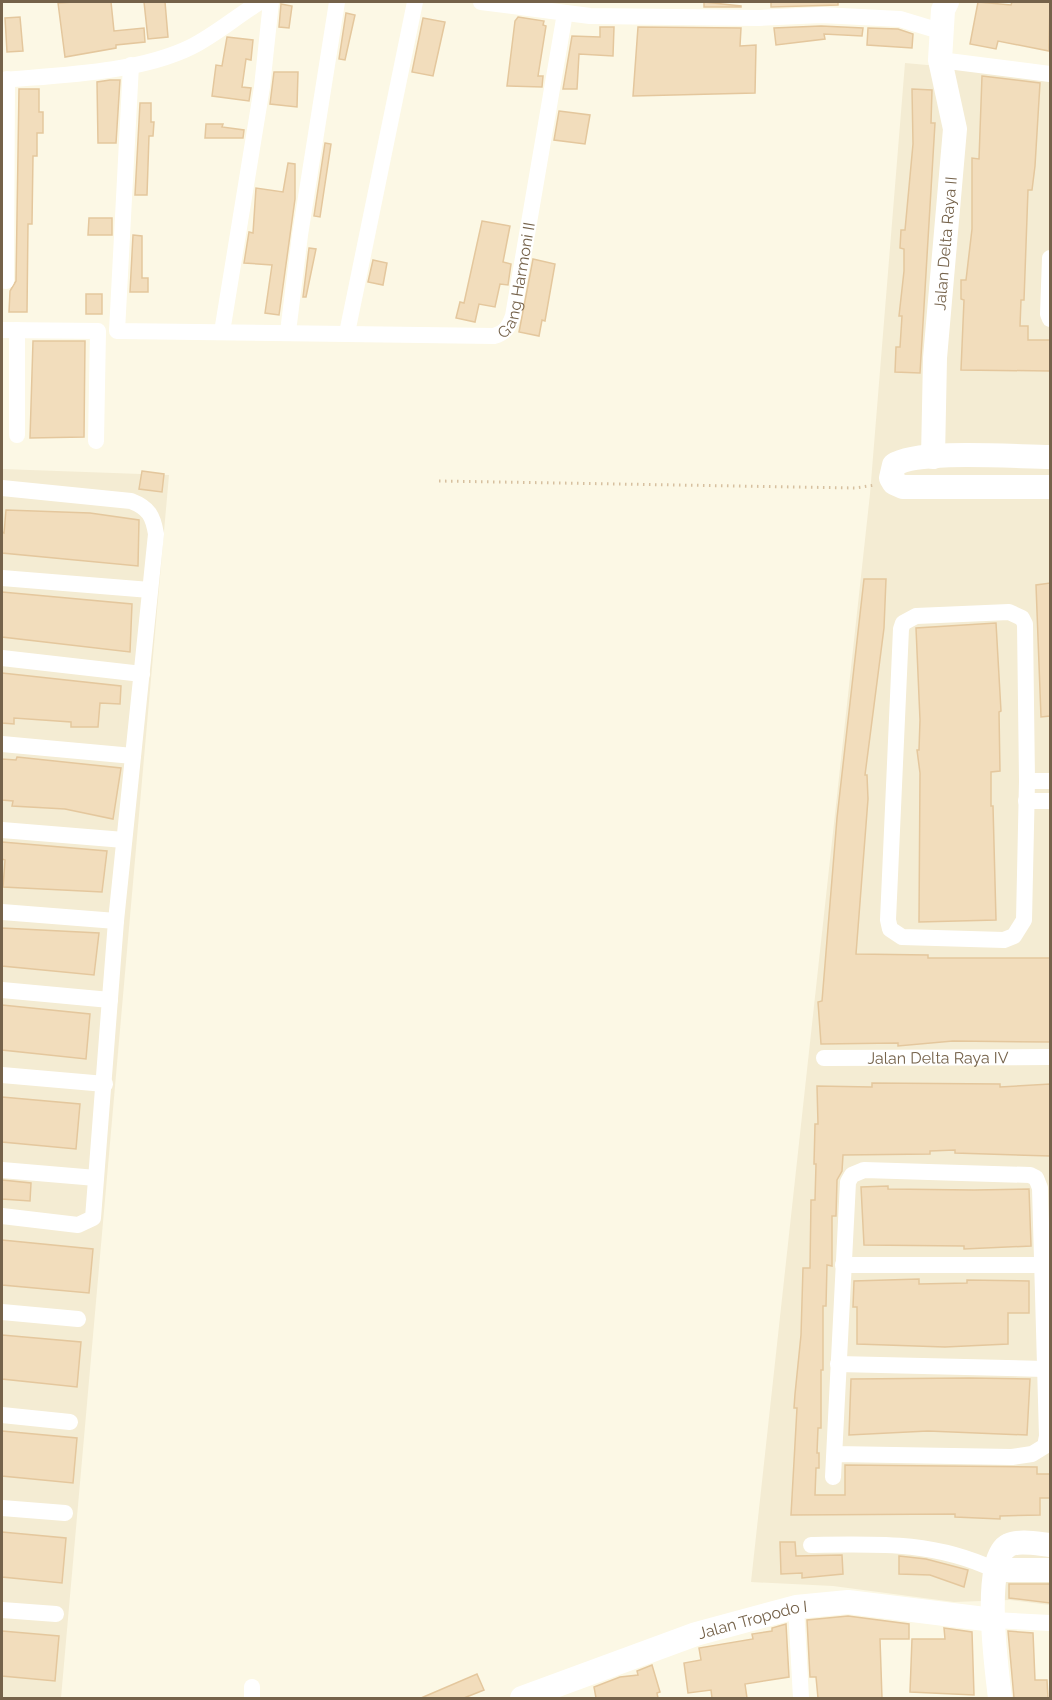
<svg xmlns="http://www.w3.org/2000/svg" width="1052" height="1700" font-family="Raleway,sans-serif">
	<rect width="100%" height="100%" fill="#fcf8e5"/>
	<g fill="#f4ecd3">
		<polygon points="905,63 1050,76 1050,1605 1010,1600 954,1602 833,1586 751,1582 870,494"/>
		<polygon points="2,469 169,475 61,1698 2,1698"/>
	</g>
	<g fill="#f2ddbc" stroke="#e4c79d" stroke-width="1.5">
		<polygon points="73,2 111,2 114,31 144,28 145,42 116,45 116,48 65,57 58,3"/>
		<polygon points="144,2 165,2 168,37 148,39"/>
		<polygon points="704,2 741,6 741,7 704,7"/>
		<polygon points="771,2 838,2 838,5 771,7"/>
		<polygon points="978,2 1011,5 1012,2 1050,2 1049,51 998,41 996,49 970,44"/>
		<polygon points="281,4 292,6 289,28 279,27"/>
		<polygon points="346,13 355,15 345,60 339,59"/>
		<polygon points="20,17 23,51 7,52 5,18"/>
		<polygon points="518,17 544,21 543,25 546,26 538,76 543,76 542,87 507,86 515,21"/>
		<polygon points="423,18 445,22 433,76 412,72"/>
		<polygon points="821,26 863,28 862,36 824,34 825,39 776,45 774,28"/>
		<polygon points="600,27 614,27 613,56 579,54 577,89 563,89 572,36 600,37"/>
		<polygon points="638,27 741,28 740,46 756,45 755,93 633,96"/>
		<polygon points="868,28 898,29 913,34 912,48 867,45"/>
		<polygon points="227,37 253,40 251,60 246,59 242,87 251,88 249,101 212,96 216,65 222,66"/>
		<polygon points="274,72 298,72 297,107 270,104"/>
		<polygon points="982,76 1040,83 1035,166 1032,190 1028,190 1024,300 1021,300 1020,326 1028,326 1028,340 1050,340 1050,371 961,370 964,300 961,299 961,280 966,280 972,229 972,158 979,159"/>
		<polygon points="110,80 120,80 116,143 98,143 97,82"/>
		<polygon points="19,89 39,89 39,112 43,112 43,133 37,133 37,156 33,156 32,224 28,224 27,312 9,312 10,291 16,281"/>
		<polygon points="912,89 932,90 931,123 935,123 920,373 895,372 896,347 900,347 902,316 899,316 904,271 904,249 900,248 901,230 905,230 913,144"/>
		<polygon points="140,103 151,103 151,122 154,122 153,136 149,136 147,195 135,195"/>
		<polygon points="559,111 590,115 585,144 554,140"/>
		<polygon points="206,124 223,124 222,127 244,130 243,138 205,138"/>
		<polygon points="325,143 331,144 320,217 314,216"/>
		<polygon points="288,163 295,164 295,199 279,315 265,313 272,265 244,263 249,232 253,233 256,188 283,192"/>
		<polygon points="89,218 112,218 112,235 88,235"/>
		<polygon points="482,221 510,226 503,262 511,264 508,285 500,284 495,307 479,304 475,322 456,318 460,302 464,303"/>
		<polygon points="133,235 142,236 142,278 148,278 148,292 130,292"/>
		<polygon points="309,248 316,249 306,297 303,297"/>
		<polygon points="533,259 555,264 545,321 542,320 539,336 519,332"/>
		<polygon points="373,260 387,263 383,285 368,282"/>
		<rect x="86" y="294" width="16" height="20"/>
		<polygon points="33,341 85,341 84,437 30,438"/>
		<polygon points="142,471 164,474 162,492 139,489"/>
		<polygon points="6,510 90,513 139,520 138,566 2,553 2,532 4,533"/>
		<polygon points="864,579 886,579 884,628 865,775 867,775 868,799 856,954 928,955 928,958 1050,958 1050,1042 953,1041 898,1046 898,1043 821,1044 818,1002 822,1001 837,818"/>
		<polygon points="1050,583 1050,716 1041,717 1036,585"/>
		<polygon points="2,592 132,604 130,652 2,637"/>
		<polygon points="996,623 1001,711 999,712 1000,771 991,772 991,806 993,806 996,920 919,922 920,773 917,750 919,750 920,720 916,628"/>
		<polygon points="2,673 121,686 120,704 100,703 98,727 71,727 71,722 14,718 14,724 2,723"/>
		<polygon points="17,757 121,768 113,819 65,809 12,806 13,801 2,800 2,759 16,760"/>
		<polygon points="2,842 107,851 102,892 3,887 5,860 2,859"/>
		<polygon points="2,928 99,933 94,975 2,966"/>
		<polygon points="2,1005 90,1014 86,1059 2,1050"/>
		<polygon points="872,1083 1000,1084 1000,1087 1050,1084 1050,1156 955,1153 955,1150 930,1151 930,1154 843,1155 842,1171 837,1180 836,1216 832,1216 832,1266 827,1265 826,1306 823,1306 823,1370 821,1370 821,1428 818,1428 817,1453 819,1453 819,1468 816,1468 815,1495 845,1495 845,1465 1037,1467 1037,1474 1050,1474 1050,1498 1040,1498 1040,1515 1000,1516 1000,1519 955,1517 955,1514 791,1515 797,1408 794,1408 795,1394 801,1335 803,1268 810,1268 811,1200 815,1200 816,1164 814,1164 815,1124 818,1124 817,1086 872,1087"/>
		<polygon points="2,1097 80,1104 76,1149 2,1142"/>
		<polygon points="2,1180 31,1183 30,1201 2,1199"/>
		<polygon points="888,1186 888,1189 974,1190 1029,1189 1031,1246 964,1249 964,1246 864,1245 861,1187"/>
		<polygon points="2,1240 93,1249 89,1293 2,1285"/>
		<polygon points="919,1279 919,1284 967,1283 967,1280 1029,1281 1029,1313 1008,1313 1008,1344 945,1347 857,1344 857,1307 853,1307 854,1281"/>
		<polygon points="2,1335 81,1342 77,1387 2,1379"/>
		<polygon points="969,1378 1030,1379 1027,1435 928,1431 849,1435 851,1379"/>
		<polygon points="2,1431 77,1438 73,1483 2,1476"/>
		<polygon points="2,1532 66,1538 62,1583 2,1577"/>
		<polygon points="780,1542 795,1542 796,1556 842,1555 843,1574 802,1578 802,1573 781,1574"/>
		<polygon points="899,1556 926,1559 968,1570 964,1587 930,1575 899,1574"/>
		<polygon points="1009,1584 1050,1584 1050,1603 1009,1598"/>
		<polygon points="848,1616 909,1624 909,1639 880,1639 882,1698 818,1698 816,1677 810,1677 807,1620"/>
		<polygon points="786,1624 789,1677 745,1684 747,1698 712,1698 711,1690 688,1693 684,1663 701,1660 699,1648 753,1639 752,1634 772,1631 772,1628"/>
		<polygon points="944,1628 972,1632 974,1695 910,1692 912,1639 945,1639"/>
		<polygon points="2,1631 59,1636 55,1681 2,1676"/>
		<polygon points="1008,1631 1033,1633 1035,1680 1047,1680 1048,1698 1014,1698"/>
		<polygon points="652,1665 660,1692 657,1693 658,1698 596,1698 594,1687 620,1677 638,1675 637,1671"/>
		<polygon points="477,1674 484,1690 464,1698 421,1698"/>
	</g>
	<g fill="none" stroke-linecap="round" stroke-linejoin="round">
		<polyline stroke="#d7c09f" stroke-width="3" stroke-dasharray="1.5 4.5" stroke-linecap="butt" points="439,481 855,488 875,485"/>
		<g stroke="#fff" stroke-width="16">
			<polyline points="481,2 590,16 759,18 821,15 900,19 943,32"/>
			<polyline points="940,60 1050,74"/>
			<path id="s1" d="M 131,65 L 117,331 L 494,336 C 505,333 509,327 513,316 L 565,13"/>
			<path d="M 2,80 C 60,75 138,73 191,47 C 215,35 237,16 260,2"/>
			<polyline points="1050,258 1048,314 1050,319"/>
			<polyline points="6,281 7,79"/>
			<polyline points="2,330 98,331 96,441"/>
			<polyline points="17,330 17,435"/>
			<polyline points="222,332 262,87 271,2"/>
			<polyline points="288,332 300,235 337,2"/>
			<polyline points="347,333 415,2"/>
			<path d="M 2,488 L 131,501 C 149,508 153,516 156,534 L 116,921 L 93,1218 L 78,1225 L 2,1216"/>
			<polyline points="2,578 150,590"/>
			<polygon points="1009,612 1022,618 1025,624 1027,781 1024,920 1014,936 1004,940 902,937 890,929 888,920 901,629 903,623 916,616"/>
			<polyline points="2,658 142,674"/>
			<polyline points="2,744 133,756"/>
			<polyline points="1027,781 1050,781"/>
			<polyline points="1026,801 1050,801"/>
			<polyline points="2,830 124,840"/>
			<polyline points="2,912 116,921"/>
			<polyline points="2,990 110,1000"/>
			<path id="s2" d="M 824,1058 L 1050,1057"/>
			<polyline points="2,1075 105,1084"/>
			<polyline points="2,1170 96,1178"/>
			<polyline points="843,1265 1042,1265"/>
			<polyline points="2,1312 78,1319"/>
			<polyline points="838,1364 1045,1369"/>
			<polyline points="2,1415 70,1422"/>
			<polyline points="833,1477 848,1182 852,1175 864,1170 1030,1175 1036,1178 1040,1188 1047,1436 1045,1446 1032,1454 1012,1457 835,1454"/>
			<polyline points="2,1508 65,1513"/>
			<path d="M 811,1545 C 878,1544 934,1541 995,1570"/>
			<polyline points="796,1607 801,1698"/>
			<polyline points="2,1610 56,1614"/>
			<polyline points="993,1620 1050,1623"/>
			<polyline points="252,1698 252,1687"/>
		</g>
		<g stroke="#fff" stroke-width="24">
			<path id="s3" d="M 933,457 L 935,358 L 955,129 L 940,60 L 943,10 L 947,2"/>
			<path d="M 1050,457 C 1017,457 918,449 894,465 L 891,478 L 894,483 L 903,487 L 1050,487"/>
			<polyline points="995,1570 1050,1570"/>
			<path id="s4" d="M 522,1698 L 696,1634 L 796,1607 L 848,1602 L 993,1620"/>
			<path d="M 1000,1698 C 997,1672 981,1558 1009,1545 C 1019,1540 1039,1544 1050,1545"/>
		</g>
	</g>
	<g text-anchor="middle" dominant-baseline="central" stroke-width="5" stroke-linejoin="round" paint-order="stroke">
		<g font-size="16" fill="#75624a" stroke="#fffbeb">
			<text stroke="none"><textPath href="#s3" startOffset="214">Jalan Delta Raya II</textPath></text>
			<text stroke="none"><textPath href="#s1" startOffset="708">Gang Harmoni II</textPath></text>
			<text stroke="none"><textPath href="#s2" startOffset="114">Jalan Delta Raya IV</textPath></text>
			<text stroke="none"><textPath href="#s4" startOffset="244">Jalan Tropodo I</textPath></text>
		</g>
	</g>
	<rect width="1052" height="1700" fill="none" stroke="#75624a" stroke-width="6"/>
</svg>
